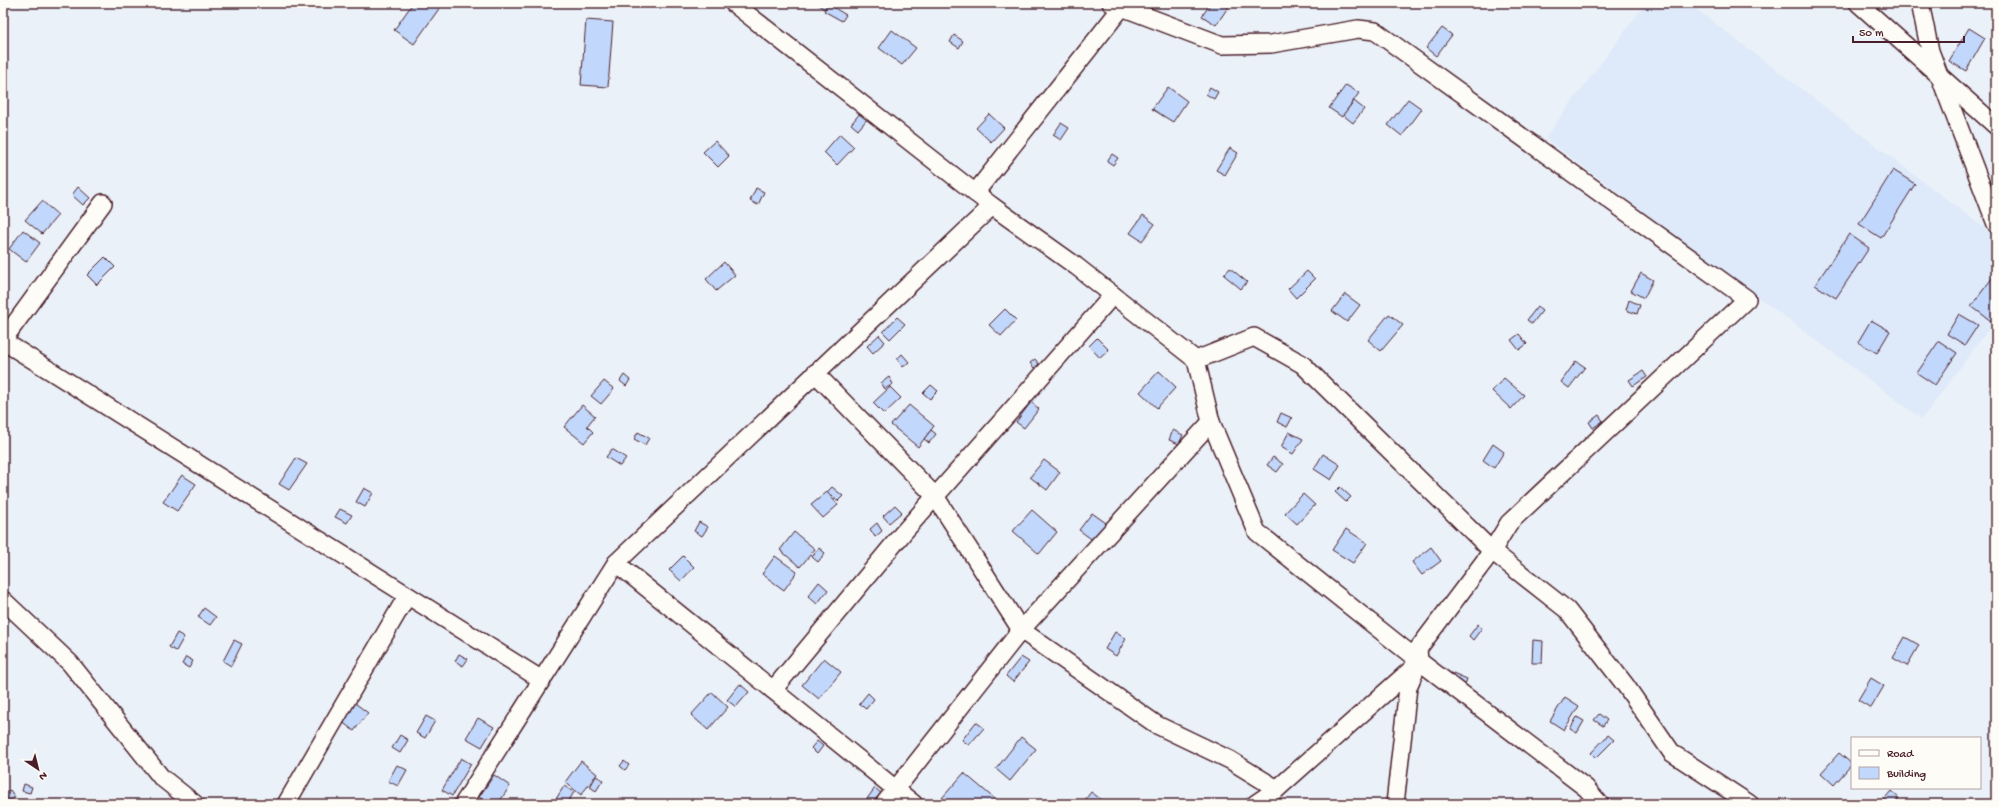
<svg xmlns="http://www.w3.org/2000/svg" width="1999" height="807" font-family="'Gochi Hand',sans-serif">
	<rect width="100%" height="100%" fill="#ebf1f8"/>
	<filter id="ink" filterUnits="userSpaceOnUse"><feTurbulence type="fractalNoise" baseFrequency=".025" numOctaves="2"/><feDisplacementMap in="SourceGraphic" scale="8" xChannelSelector="R" yChannelSelector="G"/><feConvolveMatrix kernelMatrix="1 2 1 2 8 2 1 2 1" color-interpolation-filters="sRGB"/></filter>
	<g filter="url(#ink)">
		<polygon fill="#dee9f9" points="1646,3 1688,3 1996,237 1996,319 1922,419 1545,138"/>
		<g fill="#c1d7fb" stroke="#4a1f2b">
			<polygon points="413,3 443,3 414,44 394,30"/>
			<polygon points="816,3 829,3 824,9"/>
			<polygon points="1211,3 1231,3 1216,25 1202,16"/>
			<polygon points="828,4 846,15 842,21 824,11"/>
			<polygon points="586,20 613,22 608,87 581,85"/>
			<polygon points="1442,28 1452,35 1436,56 1426,48"/>
			<polygon points="1969,28 1985,38 1966,71 1949,61"/>
			<polygon points="892,30 916,48 902,65 879,48"/>
			<polygon points="954,35 963,41 959,48 950,42"/>
			<polygon points="1346,85 1359,93 1342,117 1329,108"/>
			<polygon points="1168,87 1187,101 1173,122 1152,109"/>
			<polygon points="1210,87 1218,92 1214,99 1206,94"/>
			<polygon points="1408,99 1422,109 1402,136 1388,125"/>
			<polygon points="1354,101 1364,109 1353,123 1343,115"/>
			<polygon points="862,111 869,117 858,130 851,124"/>
			<polygon points="989,114 1004,128 991,142 976,128"/>
			<polygon points="1061,123 1069,128 1061,140 1053,135"/>
			<polygon points="840,134 854,147 837,165 824,152"/>
			<polygon points="715,141 729,156 718,167 703,152"/>
			<polygon points="1230,148 1238,153 1225,175 1216,170"/>
			<polygon points="1112,154 1118,158 1113,165 1107,161"/>
			<polygon points="1893,170 1915,184 1881,238 1859,224"/>
			<polygon points="78,187 90,198 83,205 72,195"/>
			<polygon points="756,188 764,192 758,205 750,201"/>
			<polygon points="42,201 58,215 42,234 25,220"/>
			<polygon points="1143,215 1155,224 1142,241 1130,233"/>
			<polygon points="23,230 40,243 26,262 9,249"/>
			<polygon points="1849,234 1869,248 1836,298 1815,285"/>
			<polygon points="105,257 115,267 97,285 87,275"/>
			<polygon points="724,262 735,275 716,291 706,279"/>
			<polygon points="1230,268 1247,282 1241,289 1224,275"/>
			<polygon points="1307,271 1315,279 1296,298 1288,289"/>
			<polygon points="1641,273 1653,280 1644,298 1631,291"/>
			<polygon points="1996,273 1996,315 1991,321 1971,306"/>
			<polygon points="1345,294 1360,305 1347,322 1332,311"/>
			<polygon points="1629,300 1640,305 1637,314 1626,310"/>
			<polygon points="1537,307 1542,311 1532,324 1527,320"/>
			<polygon points="1005,309 1016,320 1001,336 989,325"/>
			<polygon points="1389,314 1403,325 1381,351 1368,340"/>
			<polygon points="1959,314 1978,325 1965,345 1947,334"/>
			<polygon points="897,317 905,324 890,339 883,332"/>
			<polygon points="1871,320 1890,331 1877,353 1858,342"/>
			<polygon points="1519,334 1527,344 1519,350 1511,340"/>
			<polygon points="879,335 885,342 873,353 867,346"/>
			<polygon points="1097,338 1109,350 1100,358 1089,346"/>
			<polygon points="1939,341 1957,353 1935,385 1917,373"/>
			<polygon points="902,354 909,362 903,367 897,359"/>
			<polygon points="1035,359 1039,364 1034,368 1030,363"/>
			<polygon points="1576,361 1585,367 1569,388 1561,382"/>
			<polygon points="1159,371 1176,387 1157,408 1140,392"/>
			<polygon points="1643,371 1647,377 1633,386 1629,380"/>
			<polygon points="624,375 630,380 626,386 620,381"/>
			<polygon points="889,377 893,384 885,389 881,383"/>
			<polygon points="1504,378 1524,395 1511,409 1492,391"/>
			<polygon points="604,381 614,389 601,404 591,396"/>
			<polygon points="931,385 938,391 930,399 923,393"/>
			<polygon points="890,387 901,398 884,414 873,403"/>
			<polygon points="1031,402 1039,409 1024,428 1016,422"/>
			<polygon points="582,405 595,416 587,426 593,432 584,443 564,427"/>
			<polygon points="909,405 934,426 918,447 891,425"/>
			<polygon points="1281,413 1292,418 1287,427 1277,422"/>
			<polygon points="1599,415 1603,421 1593,428 1589,422"/>
			<polygon points="1996,422 1996,437 1989,430"/>
			<polygon points="931,430 936,434 929,443 924,439"/>
			<polygon points="1173,430 1183,435 1179,444 1169,440"/>
			<polygon points="638,432 649,438 645,445 634,439"/>
			<polygon points="1289,432 1303,439 1293,454 1281,447"/>
			<polygon points="1493,444 1504,452 1494,468 1483,460"/>
			<polygon points="612,449 626,458 620,466 606,457"/>
			<polygon points="1323,454 1340,465 1331,480 1314,469"/>
			<polygon points="1273,457 1283,464 1277,472 1267,465"/>
			<polygon points="296,458 307,464 289,490 279,484"/>
			<polygon points="1044,460 1060,472 1047,490 1030,477"/>
			<polygon points="182,475 196,484 177,511 163,502"/>
			<polygon points="832,487 843,496 838,501 827,492"/>
			<polygon points="1340,487 1351,497 1346,502 1335,492"/>
			<polygon points="364,488 373,493 365,507 356,502"/>
			<polygon points="827,492 838,505 823,518 811,505"/>
			<polygon points="1303,494 1315,505 1297,524 1285,513"/>
			<polygon points="895,505 902,512 889,523 883,516"/>
			<polygon points="340,509 352,515 347,523 335,517"/>
			<polygon points="1032,510 1057,532 1039,554 1013,531"/>
			<polygon points="1092,513 1106,523 1094,541 1079,530"/>
			<polygon points="699,522 708,527 702,536 694,531"/>
			<polygon points="877,523 882,531 875,537 870,529"/>
			<polygon points="1346,529 1367,543 1353,563 1332,550"/>
			<polygon points="794,532 815,549 800,567 780,550"/>
			<polygon points="1431,547 1441,561 1422,575 1412,562"/>
			<polygon points="819,548 825,553 818,562 812,557"/>
			<polygon points="683,556 694,567 681,581 669,570"/>
			<polygon points="775,556 797,572 784,590 762,574"/>
			<polygon points="819,582 828,590 817,604 808,596"/>
			<polygon points="204,608 216,617 210,625 198,617"/>
			<polygon points="1478,624 1482,628 1473,640 1469,636"/>
			<polygon points="1115,632 1126,639 1116,656 1105,649"/>
			<polygon points="177,633 184,637 176,651 169,647"/>
			<polygon points="1905,637 1919,645 1907,666 1893,658"/>
			<polygon points="234,640 242,644 231,666 223,661"/>
			<polygon points="1533,640 1543,641 1542,663 1532,663"/>
			<polygon points="459,654 468,659 463,666 455,661"/>
			<polygon points="186,657 193,661 189,668 182,664"/>
			<polygon points="1021,657 1029,662 1013,682 1006,676"/>
			<polygon points="824,658 841,672 819,699 802,685"/>
			<polygon points="1453,673 1467,679 1464,687 1450,681"/>
			<polygon points="1871,678 1884,686 1871,708 1858,700"/>
			<polygon points="740,684 749,692 736,707 727,700"/>
			<polygon points="712,692 728,707 708,730 691,715"/>
			<polygon points="868,693 874,699 866,709 859,704"/>
			<polygon points="1565,697 1579,706 1564,730 1550,721"/>
			<polygon points="355,703 368,713 354,731 341,721"/>
			<polygon points="1599,714 1607,720 1603,726 1594,720"/>
			<polygon points="426,716 435,721 425,738 416,733"/>
			<polygon points="1577,717 1584,721 1577,733 1570,729"/>
			<polygon points="478,718 494,727 482,747 466,738"/>
			<polygon points="976,722 984,728 969,745 962,740"/>
			<polygon points="400,735 408,740 400,753 392,748"/>
			<polygon points="1608,735 1614,740 1596,758 1591,753"/>
			<polygon points="1021,737 1036,749 1010,781 996,769"/>
			<polygon points="817,741 823,746 817,754 811,748"/>
			<polygon points="1839,753 1852,764 1834,785 1821,773"/>
			<polygon points="461,758 471,764 452,796 442,790"/>
			<polygon points="581,761 597,774 581,795 565,782"/>
			<polygon points="624,761 629,765 625,770 620,766"/>
			<polygon points="397,765 407,770 398,786 388,781"/>
			<polygon points="964,773 996,800 993,804 948,804 942,798"/>
			<polygon points="494,775 510,786 498,804 489,804 479,797"/>
			<polygon points="596,776 603,780 596,791 590,787"/>
			<polygon points="24,784 32,787 30,793 22,791"/>
			<polygon points="564,786 574,792 567,804 553,804"/>
			<polygon points="875,788 882,794 874,804 863,804"/>
			<polygon points="10,790 15,797 9,801 4,794"/>
			<polygon points="1891,791 1899,798 1893,804 1880,804"/>
			<polygon points="1091,792 1102,800 1099,804 1082,804"/>
		</g>
		<g fill="none" stroke-linecap="round" stroke-linejoin="round">
			<defs>
				<g id="minor">
					<polyline points="733,3 992,206 1076,266 1196,360 1254,337 1302,364 1492,551 1567,610 1626,686 1672,753 1750,804"/>
					<polyline points="1111,3 1222,45 1271,44 1358,29 1375,31 1747,299 1509,523 1492,551 1418,649 1419,661 1408,687 1395,804"/>
					<polyline points="1858,3 1996,126"/>
					<polyline points="1920,3 1930,51 1996,224"/>
					<polyline points="975,193 1122,7"/>
					<polyline points="3,340 103,203"/>
					<polyline points="3,341 542,680"/>
					<polyline points="815,373 935,496 1021,630 1157,725 1230,760 1277,789"/>
					<polyline points="1211,422 1257,532 1419,661 1586,788 1600,804"/>
					<polyline points="616,563 914,804"/>
					<polyline points="3,600 70,663 161,777 195,804"/>
					<polyline points="773,690 903,533 1113,295"/>
					<polyline points="286,804 407,596"/>
					<polyline points="463,804 616,563 992,206"/>
					<polyline points="884,804 1021,630 1211,422 1196,360"/>
					<polyline points="1255,804 1277,789 1415,666"/>
				</g>
			</defs>
			<use href="#minor" stroke="#4a1f2b" stroke-width="20"/>
			<use href="#minor" stroke="#fdfcf7" stroke-width="17"/>
		</g>
	</g>
	<rect width="1999" height="807" fill="none" stroke="#fdfcf7" stroke-width="16"/>
	<rect x="8" y="8" width="1983" height="791" fill="none" stroke="#4a1f2b" stroke-width="1.5" filter="url(#ink)"/>
	<rect x="1851" y="737" width="130" height="52" fill="#fdfcf7" stroke="#b5a4a5"/>
	<rect x="1859" y="750" width="20" height="6" fill="#fdfcf7" stroke="#b5a4a5"/>
	<text x="1887" y="757" font-size="12" fill="#4a1f2b">Road</text>
	<rect x="1859" y="767" width="20" height="12" fill="#c1d7fb" stroke="#b5a4a5"/>
	<text x="1887" y="777" font-size="12" fill="#4a1f2b">Building</text>
	<g transform="translate(38 769) rotate(145)" stroke="#fdfcf7" stroke-width="3" paint-order="stroke">
	<path d="M0-3L7 15L0 10L-7 15Z" fill="#4a1f2b"/>
	<text y="-6" font-size="11" font-weight="bold" text-anchor="middle" fill="#4a1f2b">N</text>
	</g>
	<path d="M1853 36v6h111v-6" fill="none" stroke="#4a1f2b" stroke-width="2"/>
	<text x="1859" y="36" font-size="12" fill="#4a1f2b" stroke="#fdfcf7" stroke-width="3" paint-order="stroke">50 m</text>
</svg>
